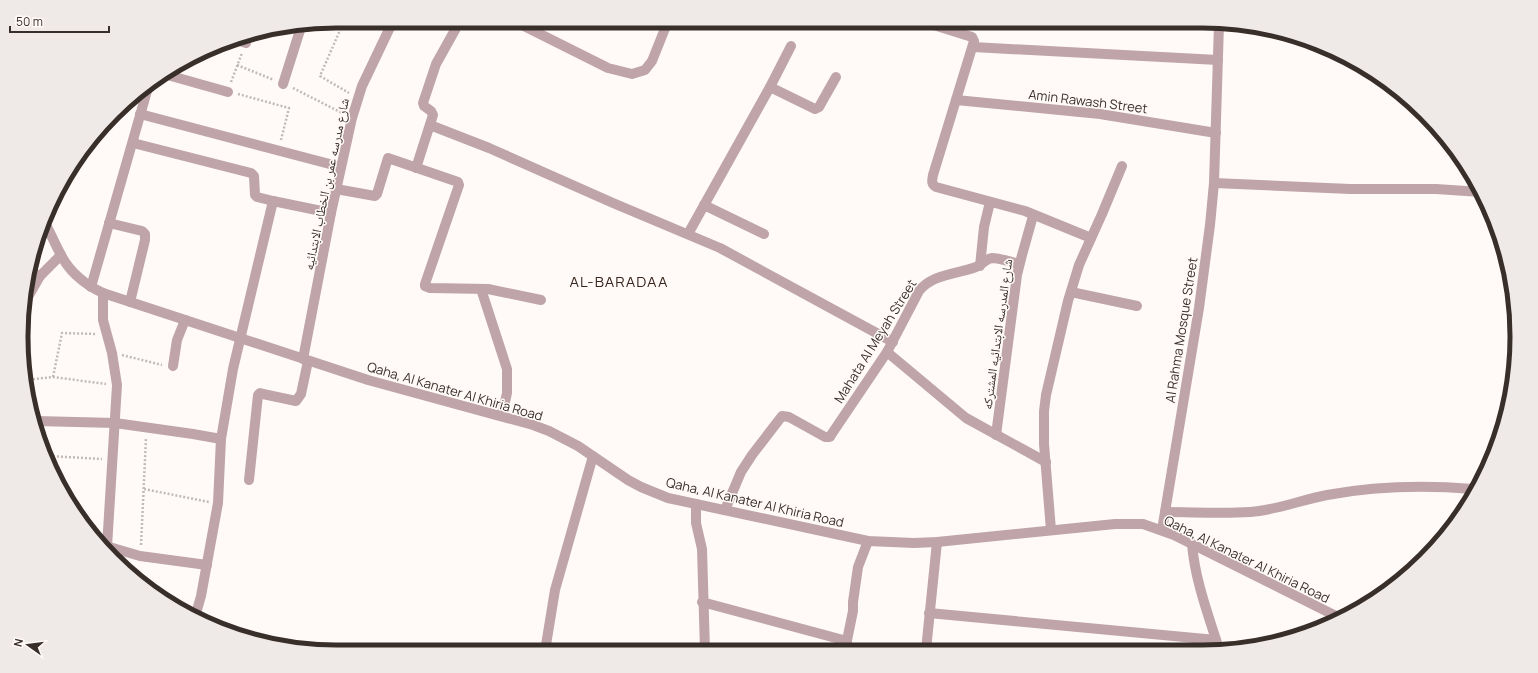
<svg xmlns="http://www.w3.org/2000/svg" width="1538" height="673" font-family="Manrope,'Noto Naskh Arabic',sans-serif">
	<rect width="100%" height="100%" fill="#fffaf8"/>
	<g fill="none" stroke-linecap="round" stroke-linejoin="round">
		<g stroke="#c1bbb8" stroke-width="2.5" stroke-dasharray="2 2" stroke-linecap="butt">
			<polyline points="344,21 320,76 349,93"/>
			<polyline points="237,65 274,80"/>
			<polyline points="231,82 242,53"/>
			<polyline points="293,88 342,113"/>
			<polyline points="238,94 289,108 281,140"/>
			<polyline points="122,355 162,365"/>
			<polyline points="53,377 62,333 96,334"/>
			<polyline points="25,380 53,377 106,384"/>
			<polyline points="49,456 102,459"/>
			<polyline points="144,489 209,502"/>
			<polyline points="141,545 146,438"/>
		</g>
		<g stroke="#bfa5aa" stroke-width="10">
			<polyline points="514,21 608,68 632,74 645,70 652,61 668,21"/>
			<path d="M 921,21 L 972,37 L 974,41 L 933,175 C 932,181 931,184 936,187 L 1025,211 L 1091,238"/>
			<polyline points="233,39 246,43"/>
			<polyline points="973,47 1218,60"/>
			<polyline points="164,74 228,92"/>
			<polyline points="283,84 301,27"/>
			<polyline points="770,87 815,109 819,107 836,77"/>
			<polyline points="956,100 1100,114 1216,133"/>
			<polyline points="140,114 341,167"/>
			<polyline points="430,125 489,148 613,203 720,248 893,342"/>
			<polyline points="133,143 251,173 254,176 255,195 257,197 273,201"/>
			<polyline points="416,168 433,115 431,111 424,106 423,103 436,64 460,21"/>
			<polyline points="1214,183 1350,189 1436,189 1481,192"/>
			<polyline points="336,189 375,196 377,194 388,158 458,182 459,185 425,284 425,286 430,288 488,289 541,300"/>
			<polyline points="704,205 764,234"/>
			<polyline points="109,223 142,231 145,234 145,240 130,302"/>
			<polyline points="688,234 770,87 791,46"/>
			<polyline points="980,266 984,227 990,202"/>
			<polyline points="28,271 40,276"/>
			<polyline points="91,287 149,84"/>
			<polyline points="481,289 507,369 507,393 502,416"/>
			<polyline points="1071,292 1137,306"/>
			<polyline points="103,293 103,320 112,353 117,385 107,547"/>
			<polyline points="24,310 28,297 40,276 61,255"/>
			<polyline points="887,352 966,418 1046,462"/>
			<polyline points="303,359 331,213 352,118 362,86 393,21"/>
			<polyline points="173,366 177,340 185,320"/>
			<polyline points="36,421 115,423 193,434 221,439"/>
			<polyline points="996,435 1017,275 1022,255 1033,216"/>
			<polyline points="249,480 258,395 260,393 263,394 296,401 301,394 308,361"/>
			<polyline points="696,504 696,523 702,549 705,651"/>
			<path d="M 725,510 L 741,472 L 752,455 L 782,416 L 789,417 L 825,437 L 830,437 L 831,435 L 887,352 L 919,291 C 932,274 957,274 976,267 C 982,265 985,259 992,258 C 1000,258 1011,262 1019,264"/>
			<path d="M 1165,512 C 1193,512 1222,514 1250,512 C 1277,510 1301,500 1327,495 C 1376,486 1424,485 1473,489"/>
			<polyline points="1051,530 1044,444 1044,411 1046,395 1068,301 1079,265 1102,214 1122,166"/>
			<polyline points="1162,530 1199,308 1210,225 1214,183 1219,24"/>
			<path d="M 1192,544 C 1195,580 1208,614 1219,649"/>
			<polyline points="106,546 140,556 207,565"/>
			<polyline points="702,602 847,641"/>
			<polyline points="929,613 1216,640"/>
			<polyline points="195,617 201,596 218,503 221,439 233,369 273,201 331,213"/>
			<polyline points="845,650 853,611 853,602 858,567 868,541"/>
			<polyline points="926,650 937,542"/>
			<polyline points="545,651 555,590 593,456"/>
		</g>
		<path stroke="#bfa5aa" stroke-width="10" d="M 46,225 C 51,234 55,244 60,253 C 69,272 84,284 103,293 L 368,380 L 533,425 L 549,431 L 578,446 L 628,480 L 641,487 L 668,498 L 868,541 L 914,543 L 937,542 L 1115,524 L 1143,524 L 1174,535 L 1340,618"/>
	</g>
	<g text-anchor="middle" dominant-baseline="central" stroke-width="3" stroke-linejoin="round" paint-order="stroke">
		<g font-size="13" fill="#382e2a" stroke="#fffaf8">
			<text transform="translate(1088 101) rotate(7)">Amin Rawash Street</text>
			<text transform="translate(326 184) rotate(-78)">شارع مدرسه عمر بن الخطاب الابتدائيه</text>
			<text transform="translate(1181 330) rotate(-81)">Al Rahma Mosque Street</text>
			<text transform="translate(997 334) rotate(-82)">شارع المدرسه الابتدائيه المشتركه</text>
			<text transform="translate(875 341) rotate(-58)">Mahata Al Meyah Street</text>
			<text transform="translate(455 391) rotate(16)">Qaha, Al Kanater Al Khiria Road</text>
			<text transform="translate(755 502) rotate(13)">Qaha, Al Kanater Al Khiria Road</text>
			<text transform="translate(1247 559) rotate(26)">Qaha, Al Kanater Al Khiria Road</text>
		</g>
		<g font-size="15" letter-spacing="1" fill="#38261e" stroke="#fffaf8">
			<text x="619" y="281">AL-BARADAA</text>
		</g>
	</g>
	<path d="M0 0H1538V673H0ZM336 28H1202A308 308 0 0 1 1510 336V337A308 308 0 0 1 1202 645H336A308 308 0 0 1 28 337V336A308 308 0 0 1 336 28Z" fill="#efeae8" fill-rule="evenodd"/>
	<path fill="none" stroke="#382e2a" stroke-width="5" d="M336 28H1202A308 308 0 0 1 1510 336V337A308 308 0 0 1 1202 645H336A308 308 0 0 1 28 337V336A308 308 0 0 1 336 28Z"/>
	<g transform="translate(28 645) rotate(284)" stroke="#fffaf8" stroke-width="3" paint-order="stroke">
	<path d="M0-3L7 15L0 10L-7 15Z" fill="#382e2a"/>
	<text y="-6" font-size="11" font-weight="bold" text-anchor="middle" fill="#382e2a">N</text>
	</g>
	<path d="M10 26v6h99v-6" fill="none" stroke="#382e2a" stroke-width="2"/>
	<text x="16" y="26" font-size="12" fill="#382e2a" stroke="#fffaf8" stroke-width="3" paint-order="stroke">50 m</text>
</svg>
